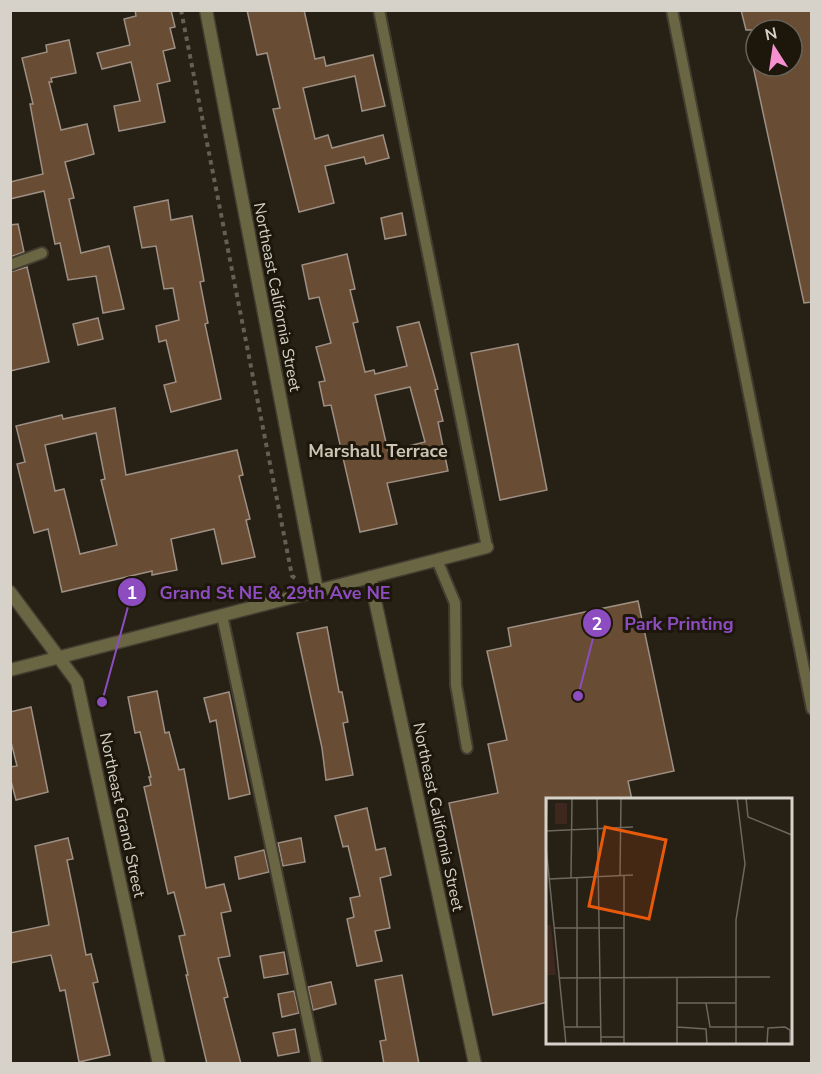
<svg xmlns="http://www.w3.org/2000/svg" width="822" height="1074" font-family="'Nunito Sans',sans-serif">
	<rect width="100%" height="100%" fill="#272014"/>
	<g fill="#684c33" stroke="#9d8f83" stroke-width="1.5" fill-rule="evenodd">
		<polygon points="135,10 171,10 175,27 170,28 175,48 163,51 170,81 157,84 165,122 119,131 114,106 140,101 131,62 102,69 97,53 130,45 124,19 136,16"/>
		<polygon points="247,10 304,10 315,59 324,57 326,66 373,55 385,106 362,111 355,76 303,88 315,139 328,135 332,148 383,135 389,158 366,164 364,157 325,166 334,203 299,212 273,109 280,108 267,53 257,55"/>
		<polygon points="741,10 812,10 812,302 804,303 753,66 792,66 792,30 746,30"/>
		<polygon points="69,40 76,73 51,78 52,82 49,82 61,130 87,124 94,154 65,162 74,198 69,199 81,253 109,246 124,309 103,313 96,276 68,280 60,243 55,244 44,191 10,199 10,182 43,174 30,104 33,104 22,58 47,52 46,45"/>
		<polygon points="168,200 171,220 192,216 204,281 200,282 208,323 205,324 221,399 171,412 164,385 176,382 166,340 159,342 156,326 179,320 173,288 164,289 156,246 142,248 134,207"/>
		<polygon points="402,213 406,235 385,239 381,218"/>
		<polygon points="18,224 24,252 10,257 10,225"/>
		<path d="M 347,254 L 355,289 L 350,290 L 358,322 L 353,323 L 365,372 L 374,370 L 375,374 L 407,366 L 397,327 L 419,322 L 438,389 L 435,390 L 443,421 L 438,422 L 448,471 L 387,483 L 397,524 L 360,532 L 331,405 L 324,406 L 319,382 L 325,381 L 316,347 L 331,343 L 319,297 L 309,299 L 302,265 ZM 410,387 L 425,442 L 388,451 L 375,395 Z"/>
		<polygon points="27,267 49,362 10,371 10,272"/>
		<polygon points="98,318 103,339 78,345 73,324"/>
		<polygon points="518,344 547,490 500,500 471,353"/>
		<path d="M 115,408 L 126,475 L 237,450 L 243,475 L 239,476 L 250,519 L 246,520 L 255,557 L 222,564 L 214,529 L 171,539 L 177,570 L 152,575 L 152,571 L 62,592 L 48,529 L 34,533 L 17,464 L 25,462 L 16,426 L 62,415 L 63,419 ZM 96,433 L 105,479 L 101,480 L 117,545 L 80,554 L 64,489 L 55,491 L 45,445 Z"/>
		<polygon points="638,601 674,771 628,781 632,800 548,800 548,1002 493,1015 449,803 498,793 488,744 507,740 487,651 511,646 508,628"/>
		<polygon points="327,627 339,692 342,692 348,722 343,723 353,775 326,780 322,748 297,633"/>
		<polygon points="157,691 165,733 169,732 179,770 184,769 206,888 224,884 231,911 221,913 230,956 218,958 228,997 224,998 241,1064 207,1064 186,975 188,975 179,936 185,935 174,892 168,894 144,787 151,785 149,777 151,777 140,732 135,733 128,697"/>
		<polygon points="229,692 250,794 229,799 216,720 210,722 204,698"/>
		<polygon points="31,707 48,792 16,800 10,777 10,767 17,766 10,738 10,712"/>
		<polygon points="367,808 376,850 385,848 391,875 380,878 390,928 375,931 382,961 357,966 347,919 354,917 350,898 360,896 348,846 343,847 335,816"/>
		<polygon points="68,838 73,859 67,860 77,909 86,955 91,954 98,982 93,983 110,1055 79,1062 65,990 60,991 51,955 10,963 10,933 49,925 35,846"/>
		<polygon points="301,838 305,862 283,866 278,843"/>
		<polygon points="264,850 269,872 239,879 235,857"/>
		<polygon points="284,952 288,974 264,978 260,956"/>
		<polygon points="402,975 419,1064 384,1064 380,1041 386,1040 375,980"/>
		<polygon points="331,982 336,1004 313,1010 308,987"/>
		<polygon points="294,991 299,1013 282,1017 278,994"/>
		<polygon points="295,1029 299,1052 278,1056 273,1033"/>
	</g>
	<g fill="none" stroke-linecap="round" stroke-linejoin="round">
		<defs>
			<g id="lane">
				<polyline points="379,10 487,547"/>
				<polyline points="672,10 812,709"/>
				<polyline points="10,265 42,253"/>
				<polyline points="437,560 455,603 456,685 467,748"/>
				<polyline points="222,615 317,1064"/>
			</g>
			<g id="street">
				<polyline points="206,10 317,590"/>
				<polyline points="370,577 475,1064"/>
				<polyline points="10,592 77,682 159,1064"/>
				<polyline points="10,670 487,547"/>
			</g>
		</defs>
		<use href="#lane" stroke="#433c31" stroke-width="14"/>
		<use href="#street" stroke="#433c31" stroke-width="15"/>
		<polyline stroke="#645e54" stroke-width="4" stroke-dasharray="4.5 4.5" stroke-linecap="butt" points="181,10 292,576 295,578"/>
		<use href="#lane" stroke="#6a6643" stroke-width="10"/>
		<use href="#street" stroke="#6a6643" stroke-width="12"/>
	</g>
	<g text-anchor="middle" dominant-baseline="central" stroke-width="6" stroke-linejoin="round" paint-order="stroke">
		<g font-size="16" fill="#d6d2ca" stroke="#1d170b">
			<text transform="translate(277 297) rotate(79)">Northeast California Street</text>
			<text transform="translate(122 815) rotate(78)">Northeast Grand Street</text>
			<text transform="translate(438 817) rotate(78)">Northeast California Street</text>
		</g>
		<g font-size="18" font-weight="bold" fill="#ccc4b4" stroke="#1d170b">
			<text x="378" y="451">Marshall Terrace</text>
		</g>
	</g>
	<g transform="translate(546 798)">
		<rect width="246" height="246" fill="#272014"/>
		<path d="M 9,5 L 21,5 L 21,26 L 9,26 ZM 0,127 L 5,127 L 10,177 L 0,177 Z" fill="#3e271e"/>
		<path fill="none" stroke="#6d675d" stroke-width="1.5" d="M 51,0 L 55,246M 200,0 L 202,19 L 246,37M 0,32 L 1,0M 0,33 L 87,29M 0,49 L 20,246M 74,77 L 75,0M 78,77 L 78,246M 31,79 L 31,229M 25,80 L 26,0M 3,81 L 87,77M 8,130 L 78,130M 131,179 L 131,246M 13,180 L 224,179M 131,205 L 190,205M 160,205 L 164,229 L 218,229M 18,229 L 55,229M 131,229 L 160,231 L 161,246M 55,239 L 78,239M 190,246 L 190,122 L 199,66 L 191,0M 221,246 L 222,230 L 239,229 L 244,232 L 244,246"/>
		<path fill="#e8590c" fill-opacity="0.15" stroke="#e8590c" stroke-width="3" d="M 59,29 L 120,42 L 103,121 L 43,108 Z"/>
		<rect width="246" height="246" fill="none" stroke="#d6d2ca" stroke-width="3"/>
	</g>
	<path fill="none" stroke="#8d4dc1" stroke-width="2" d="M102 702L132 592M578 696L597 623"/>
	<g fill="#8d4dc1" stroke="#1d170b" stroke-width="2">
		<circle cx="102" cy="702" r="6"/>
		<circle cx="578" cy="696" r="6"/>
		<circle cx="132" cy="592" r="15"/>
		<circle cx="597" cy="623" r="15"/>
	</g>
	<g font-size="18" text-anchor="middle" font-weight="bold" fill="#fff">
		<text x="132" y="599">1</text>
		<text x="597" y="630">2</text>
	</g>
	<g font-size="18" text-anchor="middle" font-weight="bold" fill="#8d4dc1" stroke="#1d170b" stroke-width="6" stroke-linejoin="round" paint-order="stroke">
		<text x="275" y="599">Grand St NE &amp; 29th Ave NE</text>
		<text x="679" y="630">Park Printing</text>
	</g>
	<rect width="822" height="1074" fill="none" stroke="#d6d2ca" stroke-width="24"/>
	<g transform="translate(774 48) rotate(348)"><circle r="28" fill="#1d170b" stroke="#676257" stroke-width="1.5"/>
	<path d="M0-4.5L10 22L0 15L-10 22Z" fill="#f790cf"/>
	<text y="-9" font-size="16" font-weight="bold" text-anchor="middle" fill="#d6d2ca">N</text>
	</g>
</svg>
